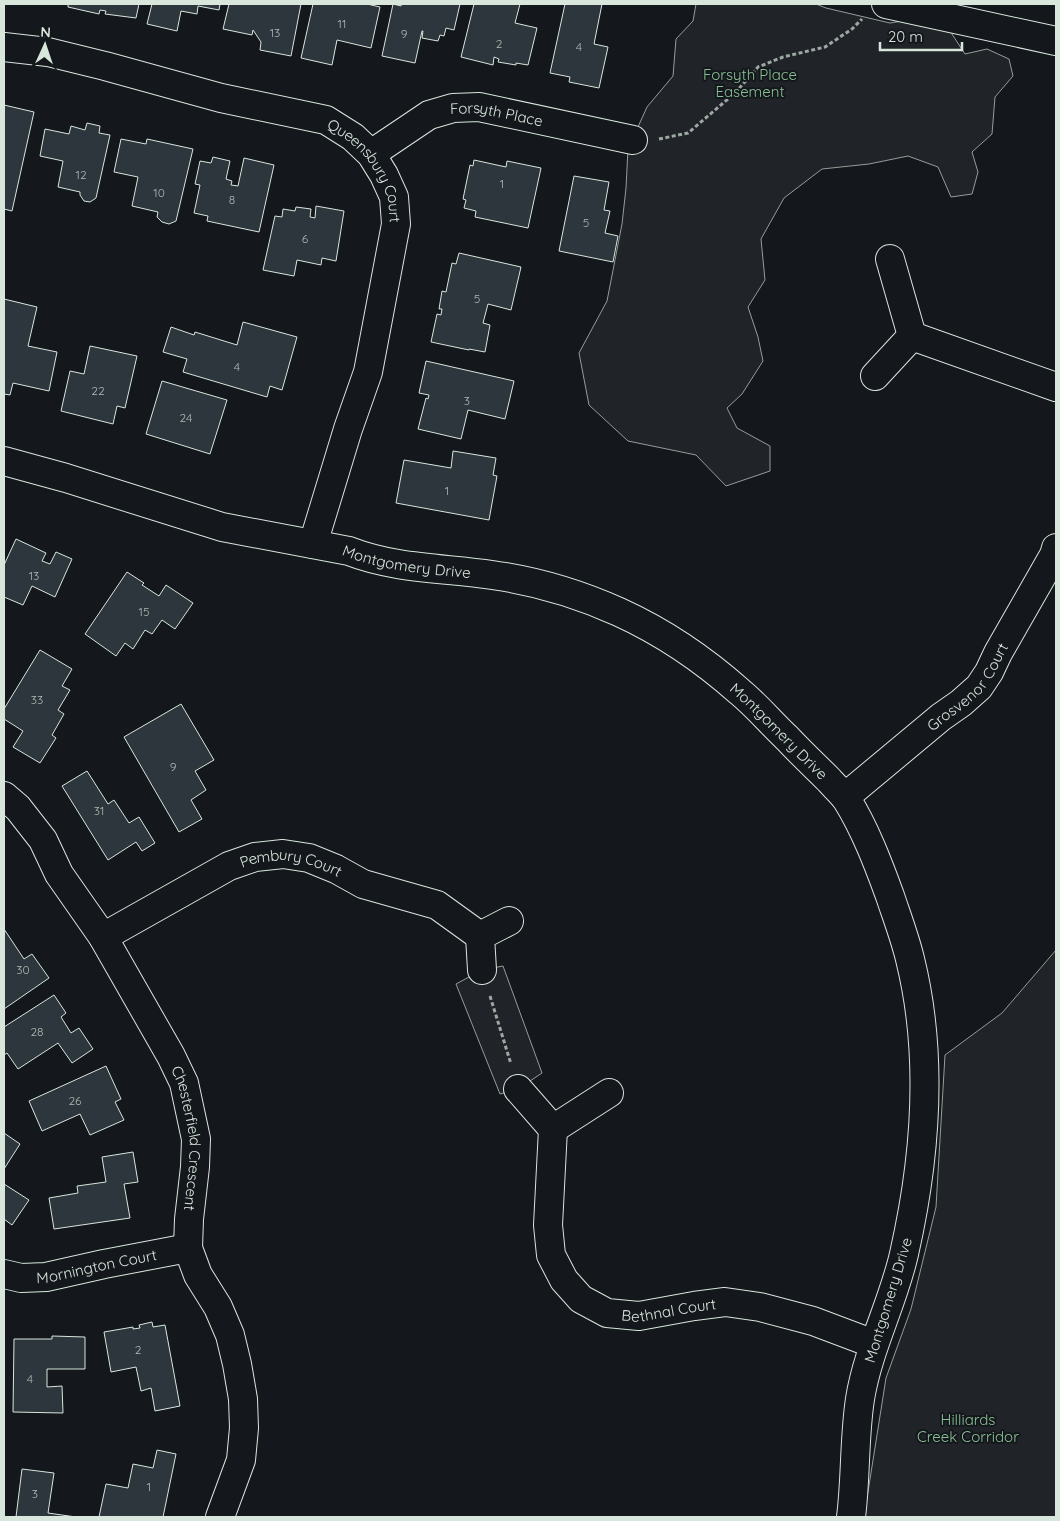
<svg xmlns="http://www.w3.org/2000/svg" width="1060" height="1521" font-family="Quicksand,sans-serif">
	<rect width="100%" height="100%" fill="#14181c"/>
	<g fill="#202428" stroke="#939e99">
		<polygon points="696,4 816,4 826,8 890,23 914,19 950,31 965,54 987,49 1009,59 1013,76 995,97 992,134 972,152 978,172 972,194 951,197 938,167 908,156 869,164 822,169 784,198 761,239 765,280 748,307 758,337 763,361 742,394 727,408 737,428 770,446 770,471 726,486 696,455 628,441 589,405 579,353 607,301 622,224 626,188 628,149 647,107 673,76 676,39 693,21"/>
		<polygon points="1056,950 1056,1517 864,1517 886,1378 911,1309 936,1207 945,1055 1002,1013"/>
		<polygon points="503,966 542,1073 518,1089 500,1094 456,984 482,970"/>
	</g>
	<g fill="#2c363c" stroke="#d8e6dc">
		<polygon points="68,4 139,4 136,18 105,14 106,11 100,10 99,14 68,7"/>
		<polygon points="152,4 220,4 219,10 198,6 197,14 181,11 177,31 147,24"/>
		<polygon points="229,4 301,4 291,56 260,50 261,42 253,30 252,35 223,29"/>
		<polygon points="313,4 367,4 380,7 371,48 337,40 332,65 301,58"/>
		<polygon points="393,4 401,6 402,4 460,4 454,30 446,28 444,36 440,35 438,41 422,38 423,31 422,31 415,63 382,56"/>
		<polygon points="474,4 520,4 515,23 537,28 528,65 516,63 516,65 498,62 499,59 494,57 493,65 461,57"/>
		<polygon points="565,4 602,4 594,44 608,47 599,88 569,82 570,77 550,73"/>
		<polygon points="4,105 34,112 12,211 4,209"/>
		<polygon points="87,123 100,126 99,133 110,135 96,198 90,202 84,201 80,195 80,192 58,187 63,161 40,156 45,129 69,134 71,126 85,130"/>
		<polygon points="121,139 146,144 147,139 193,149 176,221 169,224 162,222 157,217 158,212 132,206 138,177 114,172"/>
		<polygon points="213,157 230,161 226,179 232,181 231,185 238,186 244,158 274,165 259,232 207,221 208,216 194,213 200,185 195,184 200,161 211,163"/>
		<polygon points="474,160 506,167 507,161 541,168 528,228 475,217 476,211 464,208 466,200 463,199 470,165 473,166"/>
		<polygon points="574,176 609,182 604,210 610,211 605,233 618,236 613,262 559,251"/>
		<polygon points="316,206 344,211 336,261 322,258 321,265 297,260 294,276 263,270 275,216 282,217 283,209 295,211 296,207 311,209 310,217 315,218"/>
		<polygon points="459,253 521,267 511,310 488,304 483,323 490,325 485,352 469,349 469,350 431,342 437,314 441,315 442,309 439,309 442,291 446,292 452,263 456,264"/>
		<polygon points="4,299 37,307 28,346 57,352 49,391 13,383 10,395 4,394"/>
		<polygon points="243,322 297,337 282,390 270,386 267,397 183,372 187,359 163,352 171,327 194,335 195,332 237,345"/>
		<polygon points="90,346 137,356 125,408 117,406 113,424 61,411 70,371 84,374"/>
		<polygon points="426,361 514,381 505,419 468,410 461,439 418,429 426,398 428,399 429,395 419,393"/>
		<polygon points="162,381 227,400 210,454 146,434"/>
		<polygon points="453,451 496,458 493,475 497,476 489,520 396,503 404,460 451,468"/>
		<polygon points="16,539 46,553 42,561 50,564 56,552 72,559 55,597 32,586 23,605 4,597 4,565"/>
		<polygon points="127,572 144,583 142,585 159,596 166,585 193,603 175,629 162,620 152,634 145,630 133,649 125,643 116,656 85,634"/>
		<polygon points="40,650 72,669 62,686 70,690 58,710 64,714 52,735 56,738 40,763 13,747 23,731 4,719 4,709"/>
		<polygon points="181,704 214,760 195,771 206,790 191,800 202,819 179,832 124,737"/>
		<polygon points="87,771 108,804 114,800 129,823 139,817 155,843 142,851 136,842 108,860 62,786"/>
		<polygon points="4,929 24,959 32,954 49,978 4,1009"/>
		<polygon points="54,995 66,1013 61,1017 71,1033 79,1028 93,1049 72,1063 58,1043 18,1069 7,1053 4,1055 4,1027"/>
		<polygon points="106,1066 121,1099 115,1102 124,1120 90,1135 80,1114 42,1131 29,1101"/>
		<polygon points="4,1133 20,1144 4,1169"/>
		<polygon points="133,1152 138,1182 124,1184 130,1218 54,1229 49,1198 78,1193 77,1186 106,1182 102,1157"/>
		<polygon points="4,1184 29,1200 12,1225 4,1219"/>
		<polygon points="152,1322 153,1327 165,1325 180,1406 155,1411 151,1388 141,1391 136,1367 111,1372 104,1332 133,1327 133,1329 140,1328 139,1325"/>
		<polygon points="52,1336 85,1337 85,1369 47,1369 47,1387 62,1386 63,1413 13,1412 14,1339 52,1339"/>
		<polygon points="157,1450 176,1454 163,1517 99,1517 106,1484 128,1488 133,1464 153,1468"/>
		<polygon points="22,1469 54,1473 48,1513 76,1517 16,1517"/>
	</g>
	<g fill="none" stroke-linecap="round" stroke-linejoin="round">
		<defs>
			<g id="minor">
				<polyline points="886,4 1056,41"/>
				<path id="s1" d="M 4,47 L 48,52 L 105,66 L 221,98 L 326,120 L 353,137 L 371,154 L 384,175 L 394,197 L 396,224 L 368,372 L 348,429 L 313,544"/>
				<path id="s2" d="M 371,154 L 429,115 L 453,108 L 479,107 L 633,140"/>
				<polyline points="890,259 912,336 1056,387"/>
				<polyline points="875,376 912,336"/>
				<path id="s3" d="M 4,461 L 66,478 L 222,527 L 349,551 C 395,569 445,568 492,575 C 536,581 579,594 619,612 C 663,632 704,660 740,692 C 757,706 771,723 787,738 C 801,753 815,766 829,780 C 835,787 842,793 847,800 C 865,829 878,863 890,896 C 897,917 905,938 910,959 C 934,1056 926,1157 904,1254 C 893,1303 868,1349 860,1399 C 854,1438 856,1478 851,1517"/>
				<path id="s4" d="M 4,796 L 18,808 L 43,840 L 59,874 L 103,937 L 171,1056 L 184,1083 L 196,1139 L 195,1167 L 189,1219 L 188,1248 L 198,1275 L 218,1307 L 230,1335 L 237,1364 L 243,1399 L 244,1428 L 241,1460 L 220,1517"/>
				<path id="s5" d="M 845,797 L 941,717 L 961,703 L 979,687 L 989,672 L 998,653 L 1054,555 L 1056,548"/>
				<path id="s6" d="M 103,937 L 229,866 L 255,857 L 283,854 L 309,858 L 336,869 L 363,884 L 437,905 L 480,936"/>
				<polyline points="482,970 480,936 509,921"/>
				<path id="s7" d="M 518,1089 L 553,1129 L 548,1225 L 551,1255 L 564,1280 L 581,1299 L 607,1313 L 639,1316 L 694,1306 L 725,1302 L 760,1307 L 813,1321 L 874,1344"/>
				<polyline points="553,1129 609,1093"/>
				<path id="s8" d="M 4,1274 L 21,1278 L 46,1277 L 104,1264 L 188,1248"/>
			</g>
		</defs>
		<use href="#minor" stroke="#d8e6dc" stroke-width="30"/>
		<g stroke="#9da8a2" stroke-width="3" stroke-dasharray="4 2.5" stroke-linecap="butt">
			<polyline points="659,139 688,133 735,93 758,67 783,57 825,47 852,29 862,19"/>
			<polyline points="490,996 511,1064"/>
		</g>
		<use href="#minor" stroke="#14181c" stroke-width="28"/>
	</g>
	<g text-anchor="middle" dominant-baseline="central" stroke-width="4" stroke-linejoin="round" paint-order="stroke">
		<g font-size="12" fill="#adbab4">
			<text x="342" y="23">11</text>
			<text x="275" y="32">13</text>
			<text x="404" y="33">9</text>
			<text x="499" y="43">2</text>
			<text x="579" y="46">4</text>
			<text x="81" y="174">12</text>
			<text x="502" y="183">1</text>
			<text x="159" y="192">10</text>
			<text x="232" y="199">8</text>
			<text x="586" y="222">5</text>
			<text x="305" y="238">6</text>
			<text x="477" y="298">5</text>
			<text x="237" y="366">4</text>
			<text x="98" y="390">22</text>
			<text x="467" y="400">3</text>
			<text x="186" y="417">24</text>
			<text x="447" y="490">1</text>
			<text x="34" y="575">13</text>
			<text x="144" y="611">15</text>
			<text x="37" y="699">33</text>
			<text x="173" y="766">9</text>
			<text x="99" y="810">31</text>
			<text x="23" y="969">30</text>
			<text x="37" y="1031">28</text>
			<text x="75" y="1100">26</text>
			<text x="138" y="1349">2</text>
			<text x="30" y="1378">4</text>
			<text x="149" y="1486">1</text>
			<text x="35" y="1493">3</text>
		</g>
		<g font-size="15" fill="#8ac095" stroke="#14181c">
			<text x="750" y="74">Forsyth Place<tspan x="750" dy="17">Easement</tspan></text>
			<text x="968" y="1419">Hilliards<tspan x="968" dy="17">Creek Corridor</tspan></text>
		</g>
		<g font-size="15" fill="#d8e6dc" stroke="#14181c">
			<text stroke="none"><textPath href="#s2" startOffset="139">Forsyth Place</textPath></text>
			<text stroke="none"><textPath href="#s1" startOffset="398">Queensbury Court</textPath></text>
			<text stroke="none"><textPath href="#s3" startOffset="416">Montgomery Drive</textPath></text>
			<text stroke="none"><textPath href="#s5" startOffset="166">Grosvenor Court</textPath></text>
			<text stroke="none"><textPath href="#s3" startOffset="836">Montgomery Drive</textPath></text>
			<text stroke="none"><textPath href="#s6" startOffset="209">Pembury Court</textPath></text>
			<text stroke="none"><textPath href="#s4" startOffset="396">Chesterfield Crescent</textPath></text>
			<text stroke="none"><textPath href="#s8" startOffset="94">Mornington Court</textPath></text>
			<text transform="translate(888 1300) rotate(-73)">Montgomery Drive</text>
			<text stroke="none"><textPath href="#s7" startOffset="325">Bethnal Court</textPath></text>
		</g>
	</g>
	<rect width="1060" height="1521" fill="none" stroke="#d8e6dc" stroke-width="10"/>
	<g transform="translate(45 45) rotate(3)" stroke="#14181c" stroke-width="4" paint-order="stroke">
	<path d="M0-4L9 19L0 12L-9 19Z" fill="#d8e6dc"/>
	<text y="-8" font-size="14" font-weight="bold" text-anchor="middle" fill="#d8e6dc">N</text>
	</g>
	<path d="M880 42v8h82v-8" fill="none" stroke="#d8e6dc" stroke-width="2.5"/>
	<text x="888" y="42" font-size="15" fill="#d8e6dc" stroke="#14181c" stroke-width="4" paint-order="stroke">20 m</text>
</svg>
